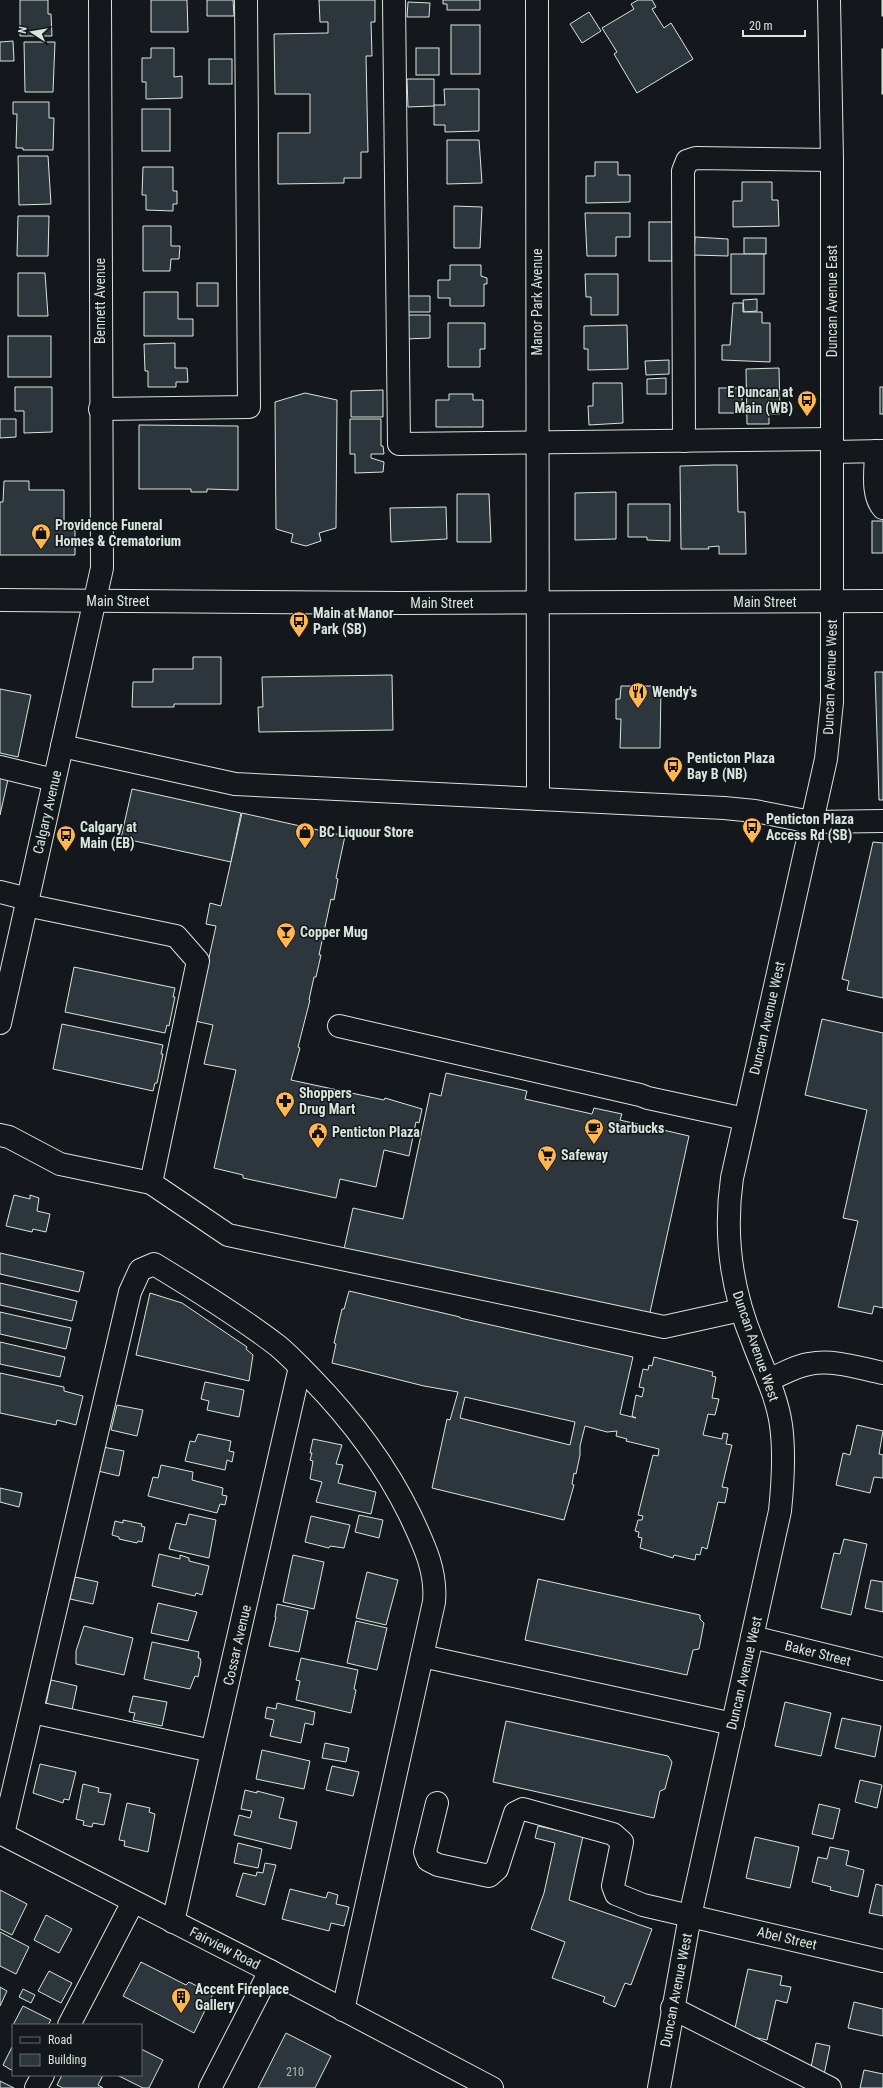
<svg xmlns="http://www.w3.org/2000/svg" width="883" height="2088" font-family="'Roboto Condensed',sans-serif">
	<rect width="100%" height="100%" fill="#14181c"/>
	<g fill="#2c363c" stroke="#d8e6dc" fill-rule="evenodd">
		<polygon points="20,0 48,0 48,14 51,14 52,36 20,36"/>
		<polygon points="151,0 187,0 188,32 151,32"/>
		<polygon points="207,0 233,0 234,16 207,16"/>
		<polygon points="319,0 375,0 375,22 371,22 372,56 366,56 368,152 361,152 361,178 344,178 344,183 278,184 278,133 310,133 310,94 275,94 274,34 328,33 328,22 320,22"/>
		<polygon points="443,0 480,0 480,10 447,10 447,4 443,4"/>
		<polygon points="638,0 652,0 656,7 652,9 664,28 671,23 693,59 637,93 614,54 617,52 602,28 634,9 631,4"/>
		<rect x="882" y="0" width="1" height="16"/>
		<polygon points="408,2 430,3 429,17 407,17"/>
		<polygon points="589,12 601,31 582,43 570,24"/>
		<rect x="451" y="25" width="29" height="49"/>
		<polygon points="13,41 14,61 0,61 0,42"/>
		<polygon points="24,42 55,42 53,92 25,92"/>
		<polygon points="151,48 174,48 174,77 182,76 182,98 146,99 146,82 142,82 142,58 151,58"/>
		<rect x="416" y="48" width="23" height="27"/>
		<rect x="882" y="49" width="1" height="45"/>
		<rect x="209" y="59" width="23" height="25"/>
		<polygon points="407,79 434,79 434,106 408,107"/>
		<polygon points="444,89 479,89 479,131 445,132 445,125 434,125 434,105 445,105"/>
		<polygon points="13,102 49,102 49,118 54,118 53,150 23,150 23,148 16,148 17,114 13,114"/>
		<rect x="142" y="109" width="28" height="42"/>
		<polygon points="447,140 479,140 482,183 447,184"/>
		<polygon points="18,156 48,156 51,204 19,205"/>
		<polygon points="595,162 618,162 618,175 630,175 630,202 586,203 586,176 595,176"/>
		<polygon points="143,167 173,167 173,191 177,191 177,204 173,204 173,211 146,210 146,195 142,195"/>
		<polygon points="742,182 772,182 772,200 778,200 779,226 733,227 733,201 742,201"/>
		<polygon points="454,206 482,207 480,248 454,248"/>
		<polygon points="585,213 630,213 630,237 616,237 616,256 587,256"/>
		<polygon points="18,216 49,216 48,256 17,256"/>
		<rect x="649" y="222" width="23" height="39"/>
		<polygon points="143,226 171,226 171,246 180,246 179,259 171,259 170,271 143,271"/>
		<polygon points="695,237 728,239 728,256 694,255"/>
		<rect x="744" y="238" width="22" height="16"/>
		<rect x="731" y="254" width="33" height="40"/>
		<polygon points="450,265 481,265 481,276 487,278 487,284 484,284 484,306 450,306 450,298 438,298 438,280 450,280"/>
		<polygon points="18,273 45,273 48,316 18,316"/>
		<polygon points="585,274 618,274 618,315 591,315 591,297 586,297"/>
		<rect x="197" y="283" width="21" height="23"/>
		<polygon points="144,292 178,292 178,319 193,319 193,336 144,336"/>
		<polygon points="406,296 430,296 430,312 407,312"/>
		<polygon points="757,299 757,311 744,312 743,300"/>
		<polygon points="733,303 743,303 743,312 762,312 762,323 770,323 770,362 722,360 722,345 730,345"/>
		<polygon points="405,315 430,315 430,338 405,339"/>
		<polygon points="448,323 485,323 485,349 480,349 480,367 448,367"/>
		<polygon points="627,325 628,369 588,370 588,349 584,349 584,326"/>
		<rect x="8" y="336" width="43" height="41"/>
		<polygon points="175,343 175,368 187,368 188,382 176,382 176,387 148,387 148,371 145,371 144,344"/>
		<polygon points="669,360 669,374 646,375 645,361"/>
		<polygon points="779,368 780,414 769,414 769,424 747,424 746,369"/>
		<polygon points="666,378 666,394 647,394 647,379"/>
		<polygon points="593,383 622,383 623,423 589,425 588,406 593,406"/>
		<polygon points="15,387 52,387 52,432 24,433 24,411 15,411"/>
		<rect x="880" y="387" width="3" height="27"/>
		<rect x="719" y="388" width="23" height="25"/>
		<polygon points="383,390 383,417 351,417 351,391"/>
		<polygon points="305,393 337,400 336,528 319,533 321,541 306,546 291,542 293,534 276,529 275,402"/>
		<polygon points="449,394 473,394 473,400 483,400 483,427 436,427 436,400 449,400"/>
		<polygon points="0,419 16,419 16,437 0,438"/>
		<polygon points="350,419 381,419 381,446 383,446 384,454 371,454 371,458 384,462 383,472 355,473 355,454 350,454"/>
		<polygon points="139,425 238,426 238,490 207,489 207,492 191,492 191,489 139,489"/>
		<polygon points="714,465 737,465 738,512 745,512 746,554 719,554 719,546 708,547 709,549 681,549 680,466"/>
		<polygon points="4,481 29,481 29,490 64,490 64,526 75,526 75,555 0,555 0,502 3,502"/>
		<polygon points="616,492 616,539 575,540 575,493"/>
		<polygon points="457,494 489,494 491,542 457,542"/>
		<polygon points="628,504 670,504 670,541 647,540 647,537 628,537"/>
		<polygon points="446,507 447,539 391,542 390,508"/>
		<rect x="872" y="521" width="11" height="32"/>
		<polygon points="193,657 221,657 221,704 174,704 174,707 132,707 133,682 153,682 153,669 193,669"/>
		<polygon points="875,672 883,672 883,800 879,800"/>
		<polygon points="392,675 393,730 259,732 258,707 263,707 262,677"/>
		<polygon points="621,686 661,686 660,748 620,748 621,719 616,719 616,699 620,699"/>
		<polygon points="0,689 31,695 18,757 0,753"/>
		<polygon points="0,773 9,775 0,815"/>
		<polygon points="132,789 241,813 231,862 121,838"/>
		<polygon points="242,813 345,836 336,878 338,879 334,900 331,899 319,955 321,955 316,977 314,977 309,1000 310,1000 298,1047 300,1048 291,1080 384,1100 385,1098 422,1109 419,1123 416,1122 409,1156 384,1150 376,1187 340,1179 336,1198 243,1178 243,1175 214,1168 236,1070 204,1064 213,1025 195,1021 216,926 206,924 210,903 221,906"/>
		<polygon points="873,842 883,843 883,998 847,990 849,981 842,979"/>
		<polygon points="74,967 175,988 173,997 175,997 169,1026 167,1025 165,1033 65,1012"/>
		<polygon points="822,1019 883,1033 883,1308 874,1306 872,1314 838,1307 858,1221 843,1218 867,1110 805,1095"/>
		<polygon points="62,1024 163,1045 161,1054 163,1054 157,1083 155,1083 153,1091 53,1069"/>
		<polygon points="446,1073 527,1091 525,1099 592,1114 594,1108 622,1114 620,1120 689,1136 649,1317 344,1249 353,1208 403,1219 430,1093 441,1096"/>
		<polygon points="14,1195 30,1199 30,1195 39,1198 37,1211 50,1214 46,1232 33,1229 32,1232 6,1226"/>
		<polygon points="0,1253 84,1272 79,1292 0,1274"/>
		<polygon points="0,1283 77,1301 72,1321 0,1305"/>
		<path d="M 349,1291 L 460,1317 L 460,1318 L 633,1357 L 620,1414 L 636,1418 L 632,1416 L 636,1395 L 642,1397 L 644,1388 L 639,1387 L 643,1369 L 648,1370 L 649,1365 L 652,1366 L 654,1357 L 713,1372 L 712,1376 L 716,1377 L 712,1398 L 719,1399 L 715,1415 L 708,1414 L 703,1435 L 722,1439 L 723,1433 L 728,1434 L 726,1444 L 732,1445 L 722,1487 L 728,1488 L 725,1503 L 718,1502 L 707,1549 L 702,1547 L 700,1555 L 696,1554 L 695,1560 L 674,1555 L 673,1558 L 640,1548 L 642,1538 L 638,1537 L 639,1532 L 635,1531 L 638,1520 L 642,1520 L 643,1516 L 638,1515 L 653,1455 L 658,1456 L 659,1449 L 626,1441 L 627,1439 L 616,1436 L 617,1431 L 607,1432 L 585,1426 L 580,1446 L 580,1455 L 576,1474 L 574,1473 L 572,1484 L 574,1485 L 564,1520 L 432,1488 L 447,1419 L 450,1420 L 458,1392 L 424,1386 L 332,1363 L 336,1344 L 334,1343 L 342,1309 L 344,1309 ZM 465,1397 L 575,1422 L 570,1445 L 460,1418 Z"/>
		<polygon points="150,1293 182,1303 247,1347 246,1349 253,1355 249,1381 136,1355"/>
		<polygon points="0,1312 71,1328 66,1349 0,1334"/>
		<polygon points="0,1342 65,1357 60,1377 0,1364"/>
		<polygon points="0,1373 64,1387 64,1391 83,1396 76,1425 57,1420 56,1425 0,1413"/>
		<polygon points="205,1382 244,1390 239,1417 207,1410 209,1401 201,1399"/>
		<polygon points="117,1405 143,1410 137,1436 111,1430"/>
		<polygon points="857,1425 883,1431 879,1454 883,1455 883,1478 874,1477 870,1493 836,1485 843,1453 850,1455"/>
		<polygon points="198,1434 231,1441 229,1451 234,1452 232,1462 227,1460 225,1470 185,1461 190,1441 195,1442"/>
		<polygon points="313,1439 342,1445 336,1464 343,1465 338,1483 376,1492 371,1514 316,1502 322,1482 310,1479 313,1461 310,1460 312,1453 310,1453"/>
		<polygon points="103,1447 124,1451 119,1476 98,1471"/>
		<polygon points="161,1465 193,1472 192,1480 223,1488 222,1495 227,1496 225,1505 220,1504 217,1513 148,1496 153,1477 158,1478"/>
		<polygon points="0,1488 22,1493 19,1507 0,1502"/>
		<polygon points="189,1514 216,1520 209,1558 169,1549 176,1523 186,1525"/>
		<polygon points="359,1515 383,1520 379,1538 355,1532"/>
		<polygon points="311,1516 350,1525 344,1548 330,1546 329,1548 305,1542"/>
		<polygon points="123,1520 142,1524 141,1526 145,1527 142,1542 138,1541 137,1543 119,1539 119,1537 112,1535 115,1521 123,1523"/>
		<polygon points="844,1539 867,1544 851,1615 821,1608 834,1553 840,1554"/>
		<polygon points="159,1554 180,1559 180,1555 189,1558 189,1561 209,1566 202,1595 196,1593 195,1596 152,1586"/>
		<polygon points="293,1555 324,1562 314,1609 283,1602"/>
		<polygon points="367,1572 398,1580 386,1625 356,1618"/>
		<polygon points="75,1577 98,1582 93,1604 70,1599"/>
		<polygon points="538,1579 700,1615 700,1619 704,1623 699,1649 693,1650 687,1675 525,1640"/>
		<polygon points="871,1580 883,1582 883,1612 865,1608"/>
		<polygon points="158,1603 197,1612 188,1641 151,1633"/>
		<polygon points="277,1604 308,1611 299,1652 269,1646 276,1617 275,1617"/>
		<polygon points="356,1621 387,1628 377,1670 347,1663"/>
		<polygon points="84,1626 133,1638 124,1675 76,1664 76,1651"/>
		<polygon points="152,1642 199,1652 198,1658 200,1658 201,1662 198,1677 195,1676 190,1689 144,1679"/>
		<polygon points="301,1658 358,1670 354,1689 356,1690 351,1713 296,1700 300,1681 296,1680"/>
		<polygon points="51,1680 77,1686 72,1710 46,1704"/>
		<polygon points="133,1696 167,1702 162,1726 133,1720 135,1713 129,1712"/>
		<polygon points="785,1702 831,1713 821,1756 775,1746"/>
		<polygon points="277,1703 315,1712 313,1725 305,1723 301,1743 270,1736 274,1720 265,1718 267,1707 276,1709"/>
		<polygon points="842,1718 881,1726 875,1757 835,1748"/>
		<polygon points="506,1721 668,1756 672,1762 665,1789 660,1791 654,1818 493,1782"/>
		<polygon points="325,1743 349,1748 346,1762 322,1758"/>
		<polygon points="262,1750 310,1761 304,1789 256,1779"/>
		<polygon points="40,1764 76,1772 69,1800 64,1799 63,1803 33,1793"/>
		<polygon points="332,1766 359,1772 353,1796 326,1790"/>
		<polygon points="860,1780 882,1785 877,1808 855,1802"/>
		<polygon points="83,1784 99,1788 98,1792 111,1794 104,1825 93,1823 92,1827 83,1825 84,1821 76,1819"/>
		<polygon points="245,1790 257,1793 257,1791 284,1798 279,1818 297,1822 291,1849 234,1835 239,1815 250,1818 252,1811 241,1809"/>
		<polygon points="127,1803 150,1808 149,1812 155,1814 148,1852 124,1846 125,1841 119,1840"/>
		<polygon points="819,1804 840,1809 833,1839 812,1834"/>
		<polygon points="538,1826 583,1836 569,1900 652,1929 631,1985 625,1983 615,2007 603,2002 605,1997 552,1978 565,1942 531,1929 544,1893 555,1843 535,1838"/>
		<polygon points="755,1837 799,1847 790,1888 746,1878"/>
		<polygon points="238,1843 262,1849 258,1868 234,1863"/>
		<polygon points="830,1847 849,1851 846,1865 864,1870 858,1897 830,1890 831,1887 812,1882 818,1857 827,1859"/>
		<polygon points="265,1863 276,1865 265,1905 236,1896 243,1873 256,1876 257,1872 263,1873"/>
		<polygon points="876,1884 883,1886 883,1916 869,1913"/>
		<polygon points="290,1889 326,1898 328,1892 338,1895 336,1904 349,1907 344,1926 331,1923 329,1931 282,1919"/>
		<polygon points="0,1890 27,1904 12,1935 0,1929"/>
		<polygon points="46,1915 72,1929 59,1953 34,1940"/>
		<polygon points="0,1932 29,1947 16,1974 0,1966"/>
		<polygon points="141,1962 186,1985 189,1982 213,1994 194,2033 123,1996"/>
		<polygon points="748,1969 782,1976 780,1985 791,1987 787,2003 776,2000 767,2040 734,2033"/>
		<polygon points="49,1971 72,1983 61,2003 38,1991"/>
		<polygon points="0,1987 7,1991 0,2006"/>
		<polygon points="23,1989 35,1995 31,2003 19,1997"/>
		<polygon points="854,2002 883,2009 883,2036 848,2028"/>
		<polygon points="23,2006 51,2020 48,2025 13,2025 12,2027"/>
		<polygon points="286,2033 331,2056 315,2088 258,2088"/>
		<polygon points="816,2043 830,2046 824,2075 810,2072"/>
		<polygon points="12,2047 13,2047 13,2071 3,2065"/>
		<polygon points="141,2049 163,2060 149,2088 143,2088 117,2075 141,2075"/>
		<polygon points="864,2070 883,2074 883,2088 860,2088"/>
		<polygon points="62,2075 103,2075 98,2085 103,2088 63,2088 57,2085"/>
		<polygon points="0,2081 14,2088 0,2088"/>
	</g>
	<g fill="none" stroke-linecap="round" stroke-linejoin="round">
		<defs>
			<g id="minor">
				<polyline points="394,0 399,444 832,439"/>
				<polyline points="537,0 538,799"/>
				<polyline points="100,409 249,407 246,0"/>
				<polyline points="684,441 683,171 687,161 696,158 832,160"/>
				<path d="M 876,451 C 876,469 871,494 883,508"/>
				<polyline points="832,452 883,451"/>
				<polyline points="62,746 235,784 724,808 755,811 811,822 883,821"/>
				<polyline points="0,767 54,780"/>
				<polyline points="0,892 28,899"/>
				<polyline points="26,905 176,936 198,961 151,1183"/>
				<polyline points="0,1023 102,568 100,0"/>
				<polyline points="339,1026 640,1095 648,1098 745,1119"/>
				<polyline points="0,1135 9,1137 60,1164 151,1183 228,1235 664,1327 741,1310"/>
				<path d="M 768,1380 C 781,1375 795,1366 809,1364 C 833,1359 859,1368 883,1373"/>
				<polyline points="752,1637 883,1669"/>
				<polyline points="422,1656 733,1724"/>
				<polyline points="32,1712 212,1751"/>
				<polyline points="437,1803 425,1852 428,1860 438,1865 489,1876 497,1869 515,1813 523,1809 613,1834 622,1842 613,1886 616,1894 643,1905 883,1961"/>
				<path d="M 3,1834 L 130,1292 L 140,1270 L 154,1264 C 197,1290 239,1316 278,1346 C 290,1356 300,1367 311,1378 C 351,1419 385,1464 410,1515 C 423,1543 437,1570 434,1602 L 343,2010"/>
				<polyline points="173,1922 300,1367"/>
				<polyline points="672,2008 830,2088"/>
				<polyline points="69,2025 133,1902"/>
				<polyline points="36,2088 43,2075"/>
				<polyline points="210,2088 270,1971"/>
				<path d="M 659,2088 L 690,1916 L 780,1511 C 783,1482 785,1454 781,1425 C 777,1396 763,1369 753,1342 C 731,1289 724,1234 732,1178 L 826,759 L 832,702 L 832,160 L 829,0"/>
			</g>
			<g id="major">
				<polyline points="0,600 401,603 883,601"/>
				<polyline points="0,1833 270,1971 492,2088"/>
			</g>
		</defs>
		<use href="#minor" stroke="#d8e6dc" stroke-width="24"/>
		<use href="#major" stroke="#d8e6dc" stroke-width="24"/>
		<use href="#minor" stroke="#14181c" stroke-width="22"/>
		<use href="#major" stroke="#14181c" stroke-width="22"/>
	</g>
	<defs>
		<symbol id="bus-pin" viewBox="-11 -11 22 30"><path d="M0 17L-7.5 6A9.5 9.5 0 1 1 7.5 6Z" fill="#ffb74d" stroke="#14181c"/><path d="M-5-6H5V4H4V6H2V4H-2V6H-4V4H-5ZM-3.5-4V0h7V-4ZM-3.5 1.2v1.5H-2V1.2ZM2 1.2v1.5H3.5V1.2Z" fill="#111"/></symbol>
		<symbol id="shop-pin" viewBox="-11 -11 22 30"><path d="M0 17L-7.5 6A9.5 9.5 0 1 1 7.5 6Z" fill="#ffb74d" stroke="#14181c"/><path d="M-5-2.5h2.3a2.7 3.5 0 0 1 5.4 0H5L5.5 6h-11ZM-1.5-2.5h3a1.5 2.3 0 0 0-3 0Z" fill="#111"/></symbol>
		<symbol id="restaurant-pin" viewBox="-11 -11 22 30"><path d="M0 17L-7.5 6A9.5 9.5 0 1 1 7.5 6Z" fill="#ffb74d" stroke="#14181c"/><path d="M-5-6h1v4h1v-4h1v4h1v-4h1v5L-1.5 .5V6h-2V.5L-5-1ZM5-6V6H3V1.5H1.5Q1.5-4 5-6Z" fill="#111"/></symbol>
		<symbol id="bar-pin" viewBox="-11 -11 22 30"><path d="M0 17L-7.5 6A9.5 9.5 0 1 1 7.5 6Z" fill="#ffb74d" stroke="#14181c"/><path d="M-6-5H6L.8 .8V4.5H3.5V6h-7V4.5H-.8V.8Z" fill="#111"/></symbol>
		<symbol id="pharmacy-pin" viewBox="-11 -11 22 30"><path d="M0 17L-7.5 6A9.5 9.5 0 1 1 7.5 6Z" fill="#ffb74d" stroke="#14181c"/><path d="M-2-6h4v4h4v4h-4v4h-4v-4h-4v-4h4Z" fill="#111"/></symbol>
		<symbol id="cafe-pin" viewBox="-11 -11 22 30"><path d="M0 17L-7.5 6A9.5 9.5 0 1 1 7.5 6Z" fill="#ffb74d" stroke="#14181c"/><path d="M-5.5-4.5H6V0H3Q3 3.5 0 3.5H-2.5Q-5.5 3.5-5.5 0ZM3-3.2v2h1.7v-2ZM-6 4.5H4V6H-6Z" fill="#111"/></symbol>
		<symbol id="civic-pin" viewBox="-11 -11 22 30"><path d="M0 17L-7.5 6A9.5 9.5 0 1 1 7.5 6Z" fill="#ffb74d" stroke="#14181c"/><path d="M-.6-6.5H3V-4.5H.6V-3L4-1V1h2V6H-6V1h2V-1L-.6-3ZM-1.2 2.5V6h2.4V2.5Z" fill="#111"/></symbol>
		<symbol id="supermarket-pin" viewBox="-11 -11 22 30"><path d="M0 17L-7.5 6A9.5 9.5 0 1 1 7.5 6Z" fill="#ffb74d" stroke="#14181c"/><path d="M-6-5.5h2.5l.6 2H6L4.5 2H-2.5L-4.4-4H-6ZM-1.5 3.2a1.3 1.3 0 1 0 .1 0ZM3 3.2a1.3 1.3 0 1 0 .1 0Z" fill="#111"/></symbol>
		<symbol id="building-pin" viewBox="-11 -11 22 30"><path d="M0 17L-7.5 6A9.5 9.5 0 1 1 7.5 6Z" fill="#ffb74d" stroke="#14181c"/><path d="M-4-6H4V6H1V3H-1V6H-4ZM-2.5-4.3h1.7v1.8h-1.7ZM.8-4.3h1.7v1.8H.8ZM-2.5-1h1.7V.8h-1.7ZM.8-1h1.7V.8H.8Z" fill="#111"/></symbol>
	</defs>
	<g fill-rule="evenodd">
		<use href="#bus-pin" x="796" y="389" width="22" height="30"/>
		<use href="#shop-pin" x="30" y="522" width="22" height="30"/>
		<use href="#bus-pin" x="288" y="610" width="22" height="30"/>
		<use href="#restaurant-pin" x="627" y="681" width="22" height="30"/>
		<use href="#bus-pin" x="662" y="755" width="22" height="30"/>
		<use href="#bus-pin" x="741" y="816" width="22" height="30"/>
		<use href="#shop-pin" x="294" y="821" width="22" height="30"/>
		<use href="#bus-pin" x="55" y="824" width="22" height="30"/>
		<use href="#bar-pin" x="275" y="921" width="22" height="30"/>
		<use href="#pharmacy-pin" x="274" y="1090" width="22" height="30"/>
		<use href="#cafe-pin" x="583" y="1117" width="22" height="30"/>
		<use href="#civic-pin" x="307" y="1121" width="22" height="30"/>
		<use href="#supermarket-pin" x="536" y="1144" width="22" height="30"/>
		<use href="#building-pin" x="170" y="1986" width="22" height="30"/>
	</g>
	<g text-anchor="middle" dominant-baseline="central" stroke-width="3" stroke-linejoin="round" paint-order="stroke">
		<g font-size="12" fill="#adbab4">
			<text x="295" y="2072">210</text>
		</g>
		<g font-size="14" fill="#d8e6dc" stroke="#14181c">
			<text transform="translate(100 301) rotate(-90)">Bennett Avenue</text>
			<text transform="translate(832 301) rotate(-90)">Duncan Avenue East</text>
			<text transform="translate(537 302) rotate(-90)">Manor Park Avenue</text>
			<text x="118" y="601">Main Street</text>
			<text x="765" y="602">Main Street</text>
			<text x="442" y="603">Main Street</text>
			<text transform="translate(830 677) rotate(-88)">Duncan Avenue West</text>
			<text transform="translate(47 812) rotate(-77)">Calgary Avenue</text>
			<text transform="translate(767 1018) rotate(-77)">Duncan Avenue West</text>
			<text transform="translate(756 1346) rotate(71)">Duncan Avenue West</text>
			<text transform="translate(237 1645) rotate(-77)">Cossar Avenue</text>
			<text transform="translate(818 1653) rotate(14)">Baker Street</text>
			<text transform="translate(744 1673) rotate(-77)">Duncan Avenue West</text>
			<text transform="translate(787 1938) rotate(13)">Abel Street</text>
			<text transform="translate(225 1948) rotate(27)">Fairview Road</text>
			<text transform="translate(676 1990) rotate(-79)">Duncan Avenue West</text>
		</g>
		<g font-size="14" font-weight="bold" fill="#d8e6dc" stroke="#14181c" text-anchor="start">
			<text x="793" y="392" text-anchor="end">E Duncan at<tspan x="793" dy="16">Main (WB)</tspan></text>
			<text x="55" y="525">Providence Funeral<tspan x="55" dy="16">Homes &amp; Crematorium</tspan></text>
			<text x="313" y="613">Main at Manor<tspan x="313" dy="16">Park (SB)</tspan></text>
			<text x="652" y="692">Wendy's</text>
			<text x="687" y="758">Penticton Plaza<tspan x="687" dy="16">Bay B (NB)</tspan></text>
			<text x="766" y="819">Penticton Plaza<tspan x="766" dy="16">Access Rd (SB)</tspan></text>
			<text x="80" y="827">Calgary at<tspan x="80" dy="16">Main (EB)</tspan></text>
			<text x="319" y="832">BC Liquour Store</text>
			<text x="300" y="932">Copper Mug</text>
			<text x="299" y="1093">Shoppers<tspan x="299" dy="16">Drug Mart</tspan></text>
			<text x="608" y="1128">Starbucks</text>
			<text x="332" y="1132">Penticton Plaza</text>
			<text x="561" y="1155">Safeway</text>
			<text x="195" y="1989">Accent Fireplace<tspan x="195" dy="16">Gallery</tspan></text>
		</g>
	</g>
	<rect x="12" y="2024" width="130" height="52" fill="#14181c" stroke="#626a69"/>
	<rect x="20" y="2037" width="20" height="6" fill="#14181c" stroke="#626a69"/>
	<text x="48" y="2044" font-size="12" fill="#d8e6dc">Road</text>
	<rect x="20" y="2054" width="20" height="12" fill="#2c363c" stroke="#626a69"/>
	<text x="48" y="2064" font-size="12" fill="#d8e6dc">Building</text>
	<g transform="translate(32 32) rotate(282)" stroke="#14181c" stroke-width="3" paint-order="stroke">
	<path d="M0-3L7 15L0 10L-7 15Z" fill="#d8e6dc"/>
	<text y="-6" font-size="11" font-weight="bold" text-anchor="middle" fill="#d8e6dc">N</text>
	</g>
	<path d="M743 30v6h62v-6" fill="none" stroke="#d8e6dc" stroke-width="2"/>
	<text x="749" y="30" font-size="12" fill="#d8e6dc" stroke="#14181c" stroke-width="3" paint-order="stroke">20 m</text>
</svg>
